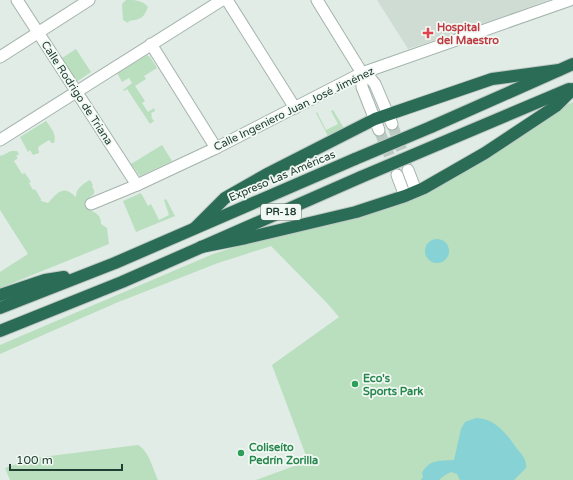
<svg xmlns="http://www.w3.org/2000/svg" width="573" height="480" font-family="'Varela Round',sans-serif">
	<rect width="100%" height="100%" fill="#e1ece6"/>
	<polygon fill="#cfdcd4" points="377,0 549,0 518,11 509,16 408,49"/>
	<g fill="#b9dfbe">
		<path d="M 126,0 C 134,0 143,0 148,7 C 143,19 141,19 129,21 L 128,23 L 123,20 L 122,4 Z"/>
		<polygon points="76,49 91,72 78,81 75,79 62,58"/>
		<polygon points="147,55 150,57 157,68 144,76 146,79 135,86 145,101 142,103 148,112 154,108 155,111 151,113 152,116 151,117 154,121 150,124 127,89 124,91 123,90 132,83 129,78 122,82 117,73"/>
		<polygon points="573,102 573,480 256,480 308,461 272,365 339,317 327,303 271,246 218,263 116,303 0,354 0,345 213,254 263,238 389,204 553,111"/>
		<polygon points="333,110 345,130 329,138 316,113 317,112 326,130 338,124 331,111"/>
		<path d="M 46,121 C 51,128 57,134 54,143 L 52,143 L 49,140 L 38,147 L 39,153 L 33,155 L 30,150 L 28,152 L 20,137 Z"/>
		<polygon points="162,145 172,161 140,176 131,164"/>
		<path d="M 11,151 L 17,151 L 19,154 L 16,156 L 18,158 L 14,161 L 22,174 L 25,173 L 31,182 L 29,183 L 33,190 L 35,189 L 41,199 L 41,201 L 48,203 C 59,191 63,185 76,197 C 76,188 83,184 90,180 L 93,185 L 92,186 L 94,190 L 94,194 L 90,197 L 87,203 L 91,211 C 98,213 101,217 101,224 L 107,228 L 109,244 L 0,288 L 0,272 L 28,254 L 0,210 L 0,155 L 1,156 Z"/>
		<polygon points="141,193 148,206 151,204 159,220 169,215 164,200 166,199 175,216 136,232 123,201"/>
		<path d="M 138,445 C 149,451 153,469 158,480 L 10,480 L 5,468 L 34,458 Z"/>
	</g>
	<g fill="#86d2d4">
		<circle cx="437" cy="251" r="12"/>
		<path d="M 476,418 C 494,418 506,433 515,446 C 520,453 527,458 526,468 L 514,480 L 460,480 L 457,474 L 451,472 L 445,475 L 439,480 L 421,480 L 423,477 L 422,473 C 429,459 440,461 454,460 L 461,429 L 465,422 Z"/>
	</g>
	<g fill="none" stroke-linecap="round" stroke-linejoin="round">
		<g stroke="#bac9c2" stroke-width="11" stroke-dasharray="11 5.5" stroke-linecap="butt">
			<polyline points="392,124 408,167"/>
			<polyline points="379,130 396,172"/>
		</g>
		<defs>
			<g id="minor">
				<polyline points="17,0 137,185"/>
				<polyline points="227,0 295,108"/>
				<polyline points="317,0 362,73 370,78 375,84 392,124"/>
				<polyline points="151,44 216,148"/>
				<polyline points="0,57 89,0"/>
				<polyline points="362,73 362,87 379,130"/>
				<polyline points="0,140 222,0"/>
				<polyline points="408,170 416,191"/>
				<polyline points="397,175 405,196"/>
				<polyline points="91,204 137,185 216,148 362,73 570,0"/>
			</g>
			<g id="highway">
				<polyline points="431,127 573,64"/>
				<polyline points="439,144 569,89"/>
				<polyline points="195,228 225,198 269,173 375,119 492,79 559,70"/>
				<polyline points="201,247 246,238 356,212 405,196 424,188 485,153 556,106 573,89"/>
				<polyline points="0,295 45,280 64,277"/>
				<polyline points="0,308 115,263 355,159"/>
				<polyline points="0,331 122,282 361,177"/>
			</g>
		</defs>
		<use href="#minor" stroke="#a3b4ac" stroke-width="13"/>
		<use href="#highway" stroke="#c1c9c6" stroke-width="14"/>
		<use href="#minor" stroke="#fff" stroke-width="11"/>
		<use href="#highway" stroke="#2b6c56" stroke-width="12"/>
		<defs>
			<g id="highway-bridge">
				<polyline points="355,159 431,127"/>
				<polyline points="361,177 439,144"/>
			</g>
		</defs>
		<use href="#highway-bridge" stroke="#c1c9c6" stroke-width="14" stroke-linecap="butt"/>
		<use href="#highway-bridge" stroke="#2b6c56" stroke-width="12"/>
	</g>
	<path fill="#e0444e" stroke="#f2f9f4" stroke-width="1.5" d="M426 27h4v4h4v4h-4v4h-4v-4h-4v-4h4z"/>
	<g fill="#2e9e5b" stroke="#f2f9f4" stroke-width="1.5">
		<circle cx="355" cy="384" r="4"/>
		<circle cx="241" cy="453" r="4"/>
	</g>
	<g text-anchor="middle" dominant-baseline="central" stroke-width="3.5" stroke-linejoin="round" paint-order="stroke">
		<rect fill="#f2f9f4" stroke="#5f766c" stroke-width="1" x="261" y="204" width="40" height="16" rx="3"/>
		<g font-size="10" font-weight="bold" fill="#203e32">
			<text x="281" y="212">PR-18</text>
		</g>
		<g font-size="11" font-weight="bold" fill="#be3a42" stroke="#f2f9f4" text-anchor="start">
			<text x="437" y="27">Hospital<tspan x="437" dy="13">del Maestro</tspan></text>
		</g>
		<g font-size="11" fill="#203e32" stroke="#f2f9f4">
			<text transform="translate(77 93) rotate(57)">Calle Rodrigo de Triana</text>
			<text transform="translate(294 109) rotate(-26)">Calle Ingeniero Juan José Jiménez</text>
			<text transform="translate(282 176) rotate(-23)">Expreso Las Américas</text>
		</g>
		<g font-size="11" font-weight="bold" fill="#27864d" stroke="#f2f9f4" text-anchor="start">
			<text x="363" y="378">Eco's<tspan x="363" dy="13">Sports Park</tspan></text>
			<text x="249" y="447">Coliseíto<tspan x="249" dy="13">Pedrín Zorilla</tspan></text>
		</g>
	</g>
	<path d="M10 464v6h112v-6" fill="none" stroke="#203e32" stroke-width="2"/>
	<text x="16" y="464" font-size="12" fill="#203e32" stroke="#f2f9f4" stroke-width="3" paint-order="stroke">100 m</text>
</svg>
